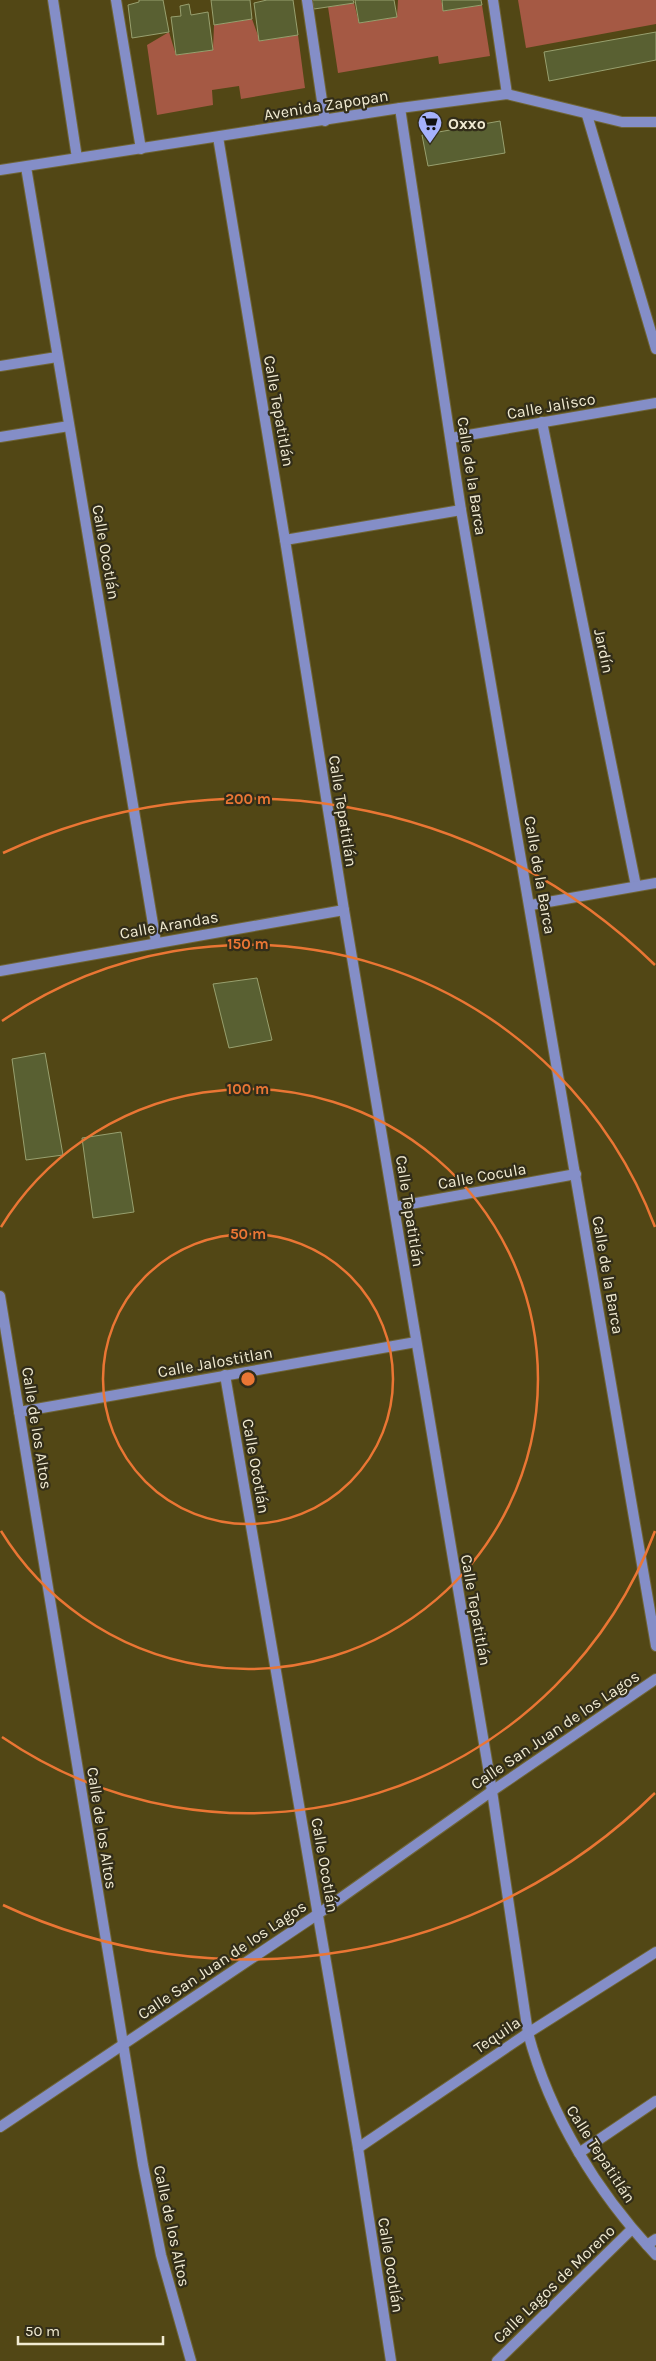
<svg xmlns="http://www.w3.org/2000/svg" width="656" height="2361" font-family="Karla,sans-serif">
	<rect width="100%" height="100%" fill="#524715"/>
	<g fill="#a55944">
		<polygon points="398,0 441,0 444,11 482,5 490,56 439,64 438,56 338,73 328,7 354,3 359,23 397,17"/>
		<polygon points="518,0 656,0 656,24 526,48"/>
		<polygon points="252,19 260,41 298,35 305,88 241,99 239,86 212,90 213,105 157,115 147,45 169,32 176,55 213,50 214,25"/>
	</g>
	<g fill="#596032" stroke="#98a06f">
		<polygon points="139,0 163,0 169,32 132,38 128,5 139,2"/>
		<polygon points="211,0 250,0 252,19 214,25"/>
		<polygon points="267,0 293,0 298,35 259,41 254,3"/>
		<polygon points="312,0 353,0 354,3 314,9"/>
		<polygon points="355,0 394,0 397,17 359,23"/>
		<polygon points="442,0 481,0 482,5 443,11"/>
		<polygon points="189,4 191,15 208,12 213,50 176,55 171,17 181,16 180,6"/>
		<polygon points="656,32 656,60 549,81 544,52"/>
		<polygon points="500,121 505,153 428,166 422,135"/>
		<polygon points="257,978 272,1040 229,1048 213,984"/>
		<polygon points="45,1053 63,1155 26,1160 12,1059"/>
		<polygon points="121,1132 134,1212 93,1218 82,1138"/>
	</g>
	<g fill="none" stroke-linecap="round" stroke-linejoin="round">
		<defs>
			<g id="service">
				<polyline points="116,0 141,149"/>
				<polyline points="307,0 325,121"/>
				<polyline points="493,0 507,94"/>
			</g>
			<g id="minor">
				<polyline points="53,0 77,158"/>
				<polyline points="400,108 461,510 656,1646"/>
				<polyline points="587,115 656,349"/>
				<path d="M 218,137 L 285,540 L 344,910 L 492,1791 L 528,2033 C 550,2116 597,2192 656,2255"/>
				<polyline points="26,167 156,942"/>
				<polyline points="0,366 57,357"/>
				<polyline points="542,422 636,886"/>
				<polyline points="0,437 69,426"/>
				<polyline points="451,438 656,403"/>
				<polyline points="285,540 461,510"/>
				<polyline points="531,905 656,883"/>
				<polyline points="0,971 344,910"/>
				<polyline points="394,1207 576,1174"/>
				<polyline points="0,1296 143,2165 161,2255 191,2361"/>
				<polyline points="225,1375 358,2148 391,2361"/>
				<polyline points="19,1412 416,1342"/>
				<polyline points="0,2127 318,1914 492,1791 656,1679"/>
				<polyline points="358,2148 528,2033 656,1952"/>
				<polyline points="579,2153 656,2101"/>
				<polyline points="647,2245 656,2239"/>
				<polyline points="497,2361 632,2229"/>
			</g>
			<polyline id="tertiary" points="0,170 400,108 507,94 622,122 656,122"/>
		</defs>
		<use href="#service" stroke="#6f6537" stroke-width="12"/>
		<use href="#minor" stroke="#6f6537" stroke-width="12"/>
		<use href="#tertiary" stroke="#6f6537" stroke-width="12"/>
		<use href="#service" stroke="#848ec7" stroke-width="10"/>
		<use href="#minor" stroke="#848ec7" stroke-width="10"/>
		<use href="#tertiary" stroke="#848ec7" stroke-width="10"/>
	</g>
	<g fill="none" stroke="#ea7634" stroke-width="2.5">
		<circle cx="248" cy="1379" r="145"/>
		<path d="M1 1227A290 290 0 1 1 1 1531"/>
		<path d="M655 1531A435 435 0 0 1 2 1737M2 1021A435 435 0 0 1 655 1227"/>
		<path d="M655 1793A580 580 0 0 1 3 1905M3 853A580 580 0 0 1 655 965"/>
	</g>
	<defs>
		<symbol id="supermarket-pin" viewBox="-11 -11 22 30"><path d="M0 17L-7.5 6A9.5 9.5 0 1 1 7.5 6Z" fill="#a5b1fc" stroke="#322d19"/><path d="M-6-5.5h2.5l.6 2H6L4.5 2H-2.5L-4.4-4H-6ZM-1.5 3.2a1.3 1.3 0 1 0 .1 0ZM3 3.2a1.3 1.3 0 1 0 .1 0Z" fill="#111"/></symbol>
	</defs>
	<g fill-rule="evenodd">
		<use href="#supermarket-pin" x="416" y="109" width="28" height="38"/>
	</g>
	<g text-anchor="middle" dominant-baseline="central" stroke-width="4.5" stroke-linejoin="round" paint-order="stroke">
		<g font-size="16" fill="#f1ebd2" stroke="#322d19">
			<text transform="translate(326 105) rotate(-9)">Avenida Zapopan</text>
			<text transform="translate(551 406) rotate(-10)">Calle Jalisco</text>
			<text transform="translate(279 411) rotate(80)">Calle Tepatitlán</text>
			<text transform="translate(472 476) rotate(81)">Calle de la Barca</text>
			<text transform="translate(106 552) rotate(80)">Calle Ocotlán</text>
			<text transform="translate(604 651) rotate(78)">Jardín</text>
			<text transform="translate(343 811) rotate(81)">Calle Tepatitlán</text>
			<text transform="translate(540 875) rotate(80)">Calle de la Barca</text>
			<text transform="translate(169 925) rotate(-10)">Calle Arandas</text>
			<text transform="translate(482 1176) rotate(-10)">Calle Cocula</text>
			<text transform="translate(410 1211) rotate(81)">Calle Tepatitlán</text>
			<text transform="translate(608 1275) rotate(80)">Calle de la Barca</text>
			<text transform="translate(215 1362) rotate(-10)">Calle Jalostitlan</text>
			<text transform="translate(37 1428) rotate(81)">Calle de los Altos</text>
			<text transform="translate(256 1466) rotate(80)">Calle Ocotlán</text>
			<text transform="translate(476 1610) rotate(80)">Calle Tepatitlán</text>
			<text transform="translate(555 1730) rotate(-34)">Calle San Juan de los Lagos</text>
			<text transform="translate(102 1828) rotate(81)">Calle de los Altos</text>
			<text transform="translate(325 1865) rotate(80)">Calle Ocotlán</text>
			<text transform="translate(222 1960) rotate(-34)">Calle San Juan de los Lagos</text>
			<text transform="translate(497 2035) rotate(-34)">Tequila</text>
			<text transform="translate(601 2154) rotate(57)">Calle Tepatitlán</text>
			<text transform="translate(172 2226) rotate(78)">Calle de los Altos</text>
			<text transform="translate(391 2265) rotate(81)">Calle Ocotlán</text>
			<text transform="translate(554 2284) rotate(-44)">Calle Lagos de Moreno</text>
		</g>
		<g font-size="16" font-weight="bold" fill="#f1ebd2" stroke="#322d19" text-anchor="start">
			<text x="448" y="123">Oxxo</text>
		</g>
	</g>
	<circle cx="248" cy="1379" r="8" fill="#ea7634" stroke="#322d19" stroke-width="2.5"/>
	<g font-size="15" text-anchor="middle" font-weight="bold" fill="#ea7634" stroke="#322d19" stroke-width="4.5" stroke-linejoin="round" paint-order="stroke">
		<text x="248" y="804">200 m</text>
		<text x="248" y="949">150 m</text>
		<text x="248" y="1094">100 m</text>
		<text x="248" y="1239">50 m</text>
	</g>
	<path d="M18 2336v8h145v-8" fill="none" stroke="#f1ebd2" stroke-width="2.5"/>
	<text x="25" y="2336" font-size="15" fill="#f1ebd2" stroke="#322d19" stroke-width="4" paint-order="stroke">50 m</text>
</svg>
